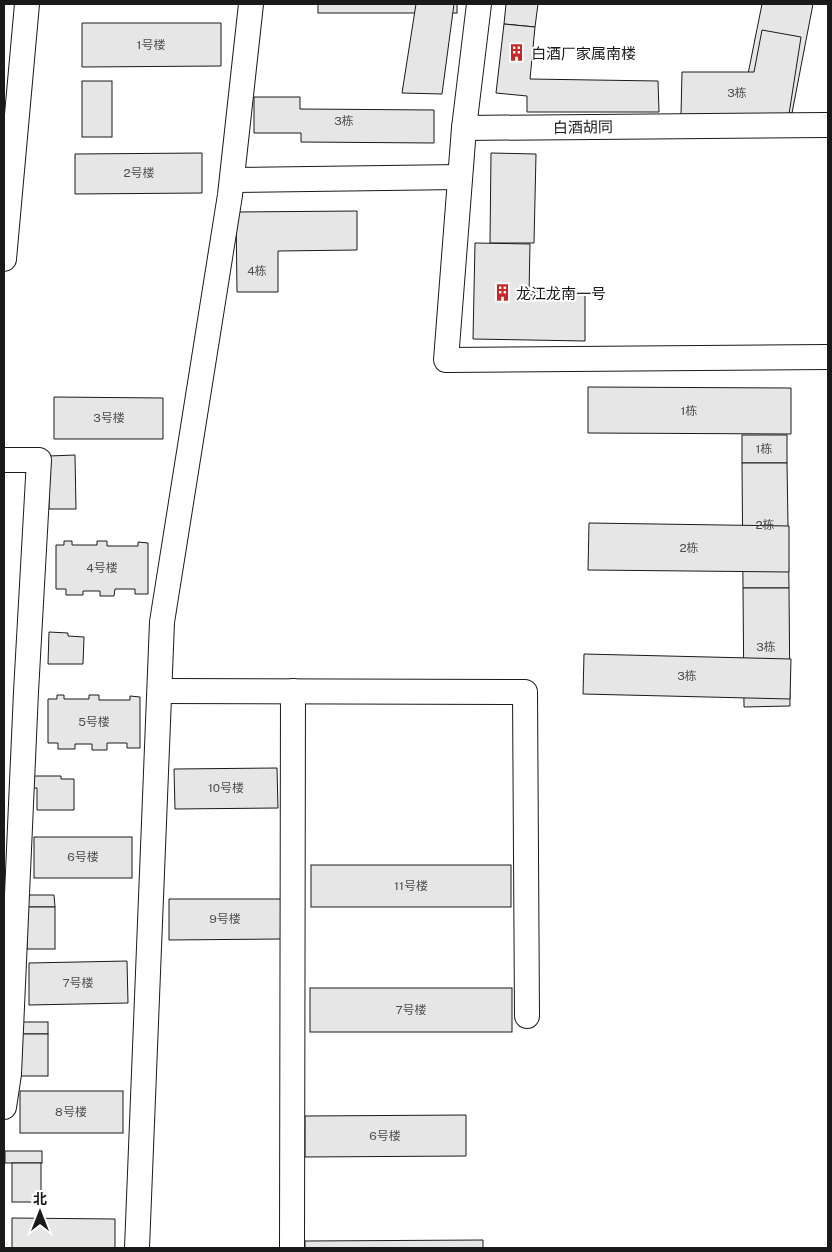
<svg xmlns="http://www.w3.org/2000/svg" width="832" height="1252" font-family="'Public Sans','Noto Sans SC',sans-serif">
	<rect width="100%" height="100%" fill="#fff"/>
	<g fill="#e6e6e6" stroke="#1a1a1a">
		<rect x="318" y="4" width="139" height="9"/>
		<polygon points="416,4 454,4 442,94 402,93"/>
		<polygon points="506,4 538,4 535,27 504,24"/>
		<polygon points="762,4 813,4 792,113 740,114"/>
		<polygon points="82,23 221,23 221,66 82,67"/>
		<polygon points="504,24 535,27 530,79 658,81 659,112 527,112 527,96 496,93"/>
		<polygon points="762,30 801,37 789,114 681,115 682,72 754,72"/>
		<rect x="82" y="81" width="30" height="56"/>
		<polygon points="254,97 300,97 300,109 434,110 434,143 301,142 301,133 254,133"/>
		<polygon points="202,153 202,193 75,194 75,154"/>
		<polygon points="491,153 536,154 534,243 490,243"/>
		<polygon points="357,211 357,250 278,251 278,292 237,292 236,212"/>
		<polygon points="475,243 530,244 529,295 535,295 535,291 585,292 585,341 473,339"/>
		<polygon points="588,387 791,388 791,434 588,433"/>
		<polygon points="54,397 163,398 163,439 54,439"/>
		<rect x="742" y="435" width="45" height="28"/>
		<polygon points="75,455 76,509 49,509 49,456"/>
		<polygon points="742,463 787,463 789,588 743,588"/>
		<polygon points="589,523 789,526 789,572 588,570"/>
		<polygon points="64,541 72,541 72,545 97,545 97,541 107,541 107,546 138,546 138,542 148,543 148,594 135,594 135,589 115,589 114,596 100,596 100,591 83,591 83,595 66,595 66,589 56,589 56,545 64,545"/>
		<polygon points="743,588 789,588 790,706 744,707"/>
		<polygon points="49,632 68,633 68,636 84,637 83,664 48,664"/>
		<polygon points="584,654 791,659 790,699 583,694"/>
		<polygon points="57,695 64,695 64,699 89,699 89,695 99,695 99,700 130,700 130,696 140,697 140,748 127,748 127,743 107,743 107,750 92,750 92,744 75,744 75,749 58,749 58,743 48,743 48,699 57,699"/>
		<polygon points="277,768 278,808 175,809 174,769"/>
		<polygon points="30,776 61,776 61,779 74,779 74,810 37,810 37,788 30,788"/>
		<rect x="34" y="837" width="98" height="41"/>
		<rect x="311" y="865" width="200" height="42"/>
		<polygon points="27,895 54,895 55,907 27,907"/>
		<polygon points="169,899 281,899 281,939 169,940"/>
		<rect x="27" y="907" width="28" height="42"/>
		<polygon points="127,961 128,1003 29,1005 29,963"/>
		<rect x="310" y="988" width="202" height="44"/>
		<rect x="20" y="1022" width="28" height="12"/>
		<rect x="20" y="1034" width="28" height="42"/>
		<rect x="20" y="1091" width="103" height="42"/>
		<polygon points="466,1115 466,1156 305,1157 305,1116"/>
		<rect x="5" y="1151" width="37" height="12"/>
		<rect x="12" y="1163" width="29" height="39"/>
		<polygon points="12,1218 115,1219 115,1248 12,1248"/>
		<polygon points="483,1240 483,1248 305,1248 305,1241"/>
	</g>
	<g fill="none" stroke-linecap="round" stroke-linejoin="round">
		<defs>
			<g id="minor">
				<polyline points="479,4 464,128 828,125"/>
				<polyline points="464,128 446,360 828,357"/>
				<polyline points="232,180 460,177"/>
				<polyline points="4,259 27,4"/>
				<polyline points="4,460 39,460 26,692 9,1074 4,1107"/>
				<polyline points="160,691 525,692 527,1016"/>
				<polyline points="137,1248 162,622 230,195 251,4"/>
				<polyline points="292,1248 293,691"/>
			</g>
		</defs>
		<use href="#minor" stroke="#1a1a1a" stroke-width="26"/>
		<use href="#minor" stroke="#fff" stroke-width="24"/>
	</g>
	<defs>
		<symbol id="building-bare" viewBox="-9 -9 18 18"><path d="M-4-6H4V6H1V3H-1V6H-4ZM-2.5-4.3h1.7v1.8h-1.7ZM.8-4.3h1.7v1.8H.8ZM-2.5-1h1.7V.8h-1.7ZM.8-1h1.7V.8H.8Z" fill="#c62828" stroke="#fff" stroke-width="2.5" paint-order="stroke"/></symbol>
	</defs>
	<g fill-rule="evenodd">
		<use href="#building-bare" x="504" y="40" width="25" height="25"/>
		<use href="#building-bare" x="490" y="280" width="25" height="25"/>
	</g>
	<g text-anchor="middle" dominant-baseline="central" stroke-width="4" stroke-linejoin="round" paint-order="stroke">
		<g font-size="12" fill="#4d4d4d">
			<text x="151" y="45">1号楼</text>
			<text x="737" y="93">3栋</text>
			<text x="344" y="121">3栋</text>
			<text x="139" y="173">2号楼</text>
			<text x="257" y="271">4栋</text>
			<text x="689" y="411">1栋</text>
			<text x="109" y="418">3号楼</text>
			<text x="764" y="449">1栋</text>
			<text x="765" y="525">2栋</text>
			<text x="689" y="548">2栋</text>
			<text x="102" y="568">4号楼</text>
			<text x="766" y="647">3栋</text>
			<text x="687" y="676">3栋</text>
			<text x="94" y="722">5号楼</text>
			<text x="226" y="788">10号楼</text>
			<text x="83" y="857">6号楼</text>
			<text x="411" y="886">11号楼</text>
			<text x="225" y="919">9号楼</text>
			<text x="78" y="983">7号楼</text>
			<text x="411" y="1010">7号楼</text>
			<text x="71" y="1112">8号楼</text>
			<text x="385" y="1136">6号楼</text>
		</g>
		<g font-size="15" fill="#1a1a1a" stroke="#fff" text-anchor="start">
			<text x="531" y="53">白酒厂家属南楼</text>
			<text x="516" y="293">龙江龙南一号</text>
		</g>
		<g font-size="15" fill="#1a1a1a" stroke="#fff">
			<text transform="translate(583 127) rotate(-1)">白酒胡同</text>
		</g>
	</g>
	<rect width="832" height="1252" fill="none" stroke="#1a1a1a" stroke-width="10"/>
	<g transform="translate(40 1212)" stroke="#ffffff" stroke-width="4" paint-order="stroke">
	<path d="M0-4L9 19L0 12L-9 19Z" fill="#1a1a1a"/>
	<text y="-8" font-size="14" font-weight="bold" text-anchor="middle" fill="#1a1a1a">北</text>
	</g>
</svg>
